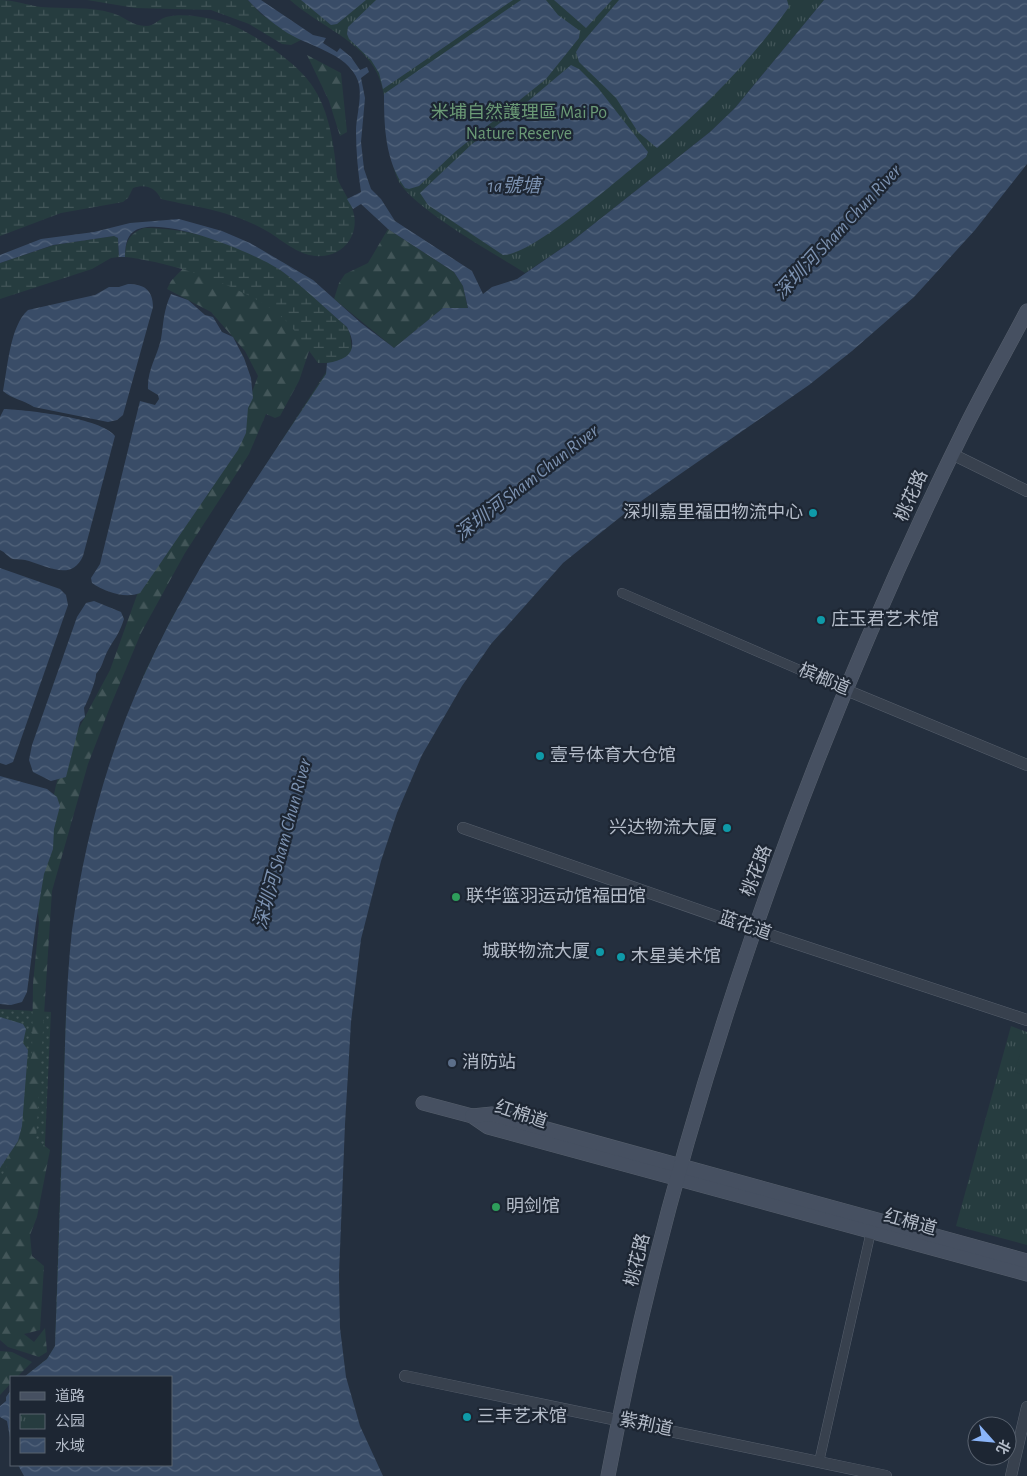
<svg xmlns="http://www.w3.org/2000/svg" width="1027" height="1476" font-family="'Alegreya Sans','Noto Sans SC',sans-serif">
	<defs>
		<pattern id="grass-dots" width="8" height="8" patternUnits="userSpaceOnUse" patternTransform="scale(1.25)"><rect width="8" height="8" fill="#263c3f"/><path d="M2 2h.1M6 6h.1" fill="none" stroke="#435659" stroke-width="1.8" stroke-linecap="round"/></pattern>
		<pattern id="forest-firs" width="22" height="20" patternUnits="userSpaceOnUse" patternTransform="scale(1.25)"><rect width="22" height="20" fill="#263c3f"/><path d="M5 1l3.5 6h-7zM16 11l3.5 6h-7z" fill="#435659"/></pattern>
		<pattern id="wetland-marsh" width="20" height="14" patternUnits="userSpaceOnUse" patternTransform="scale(1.25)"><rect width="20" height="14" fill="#263c3f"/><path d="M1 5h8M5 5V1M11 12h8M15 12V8" fill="none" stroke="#435659"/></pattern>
		<pattern id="park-tufts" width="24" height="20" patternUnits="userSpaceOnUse" patternTransform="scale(1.25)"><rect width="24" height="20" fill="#263c3f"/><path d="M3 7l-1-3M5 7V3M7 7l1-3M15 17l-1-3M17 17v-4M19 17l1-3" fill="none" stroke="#435659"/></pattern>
		<pattern id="water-waves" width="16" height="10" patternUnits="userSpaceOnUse" patternTransform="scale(1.25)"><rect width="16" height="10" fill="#394c67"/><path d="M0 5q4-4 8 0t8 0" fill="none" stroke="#53647b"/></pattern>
	</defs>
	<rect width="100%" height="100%" fill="#242f3e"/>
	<polygon fill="url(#grass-dots)" points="0,1009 51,1012 44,1165 0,1237"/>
	<g fill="url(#forest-firs)">
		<polygon points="307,55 341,73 347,132 340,136 329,101"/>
		<polygon points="388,229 454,272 463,286 468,309 443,308 394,348 334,299 339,283 345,274 368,263"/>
		<polygon points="190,261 244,276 314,336 299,381 280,416 275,418 266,414 249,454 185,553 141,633 110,707 88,764 52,891 36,1139 50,1150 37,1217 30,1235 32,1256 44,1266 40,1330 24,1334 34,1342 45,1328 47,1352 39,1357 8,1347 0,1340 0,1180 8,1164 7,1146 18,1097 32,1055 33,984 39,922 35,885 56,785 64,756 110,670 142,581 242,419 258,376 245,351 211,312 167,289 171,281"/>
		<polygon points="0,1351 12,1352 32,1362 17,1377 11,1377 11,1383 0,1395"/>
	</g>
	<g fill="url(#wetland-marsh)">
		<path d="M 0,0 C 14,0 27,5 41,7 C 64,9 89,6 112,13 C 124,16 132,26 146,26 C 154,26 159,19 166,17 C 184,12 212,18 229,24 C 255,34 299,64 313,87 C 327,108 332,134 335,158 C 336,164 336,171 337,177 C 341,189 350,199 353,211 C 360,233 345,255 322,256 C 300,258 283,240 265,230 C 229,210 199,208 161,199 C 155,187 145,184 133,188 L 128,198 L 123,202 L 61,213 L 0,236 Z"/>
		<polygon points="87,0 248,0 261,14 301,40 291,45 282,44 249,24 211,10 135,8"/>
		<path d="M 144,228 C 191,228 244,244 282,271 C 305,287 326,309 347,327 L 350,334 L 352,350 L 97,1334 L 24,1377 L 47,1359 L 55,1346 L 66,1013 L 73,930 L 89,839 L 105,780 L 145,672 L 173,616 L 225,528 L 328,369 L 327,363 L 318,363 C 308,350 299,335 288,323 C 255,289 172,262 125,257 C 125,241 130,233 144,228 Z"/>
		<polygon points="114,236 118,238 119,257 111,258 92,269 0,299 0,263 54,245"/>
	</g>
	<g fill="url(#park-tufts)">
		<path d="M 290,0 L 824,0 L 735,108 L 710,132 L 571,242 L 525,273 C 497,255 408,206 397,178 C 385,146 391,102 377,73 C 363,42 315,23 290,0 Z"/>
		<polygon points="1011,1026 1027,1032 1027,1245 956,1226"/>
	</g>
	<polygon fill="#263c3f" points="1022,1048 1027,1050 1027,1076 1014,1072"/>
	<g fill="url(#water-waves)">
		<path d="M 248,0 L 261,0 L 313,35 L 326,38 L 323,43 L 337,52 L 340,48 L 351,57 L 360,70 L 367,67 L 369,72 L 361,78 L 365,98 L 361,142 L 364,169 L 371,189 L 381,199 L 395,221 L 472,271 L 483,294 L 492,287 L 517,279 L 571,242 L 710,132 L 735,108 L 824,0 L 1027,0 L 1027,164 L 975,230 L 914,297 L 852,351 L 809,385 L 634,506 L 563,563 L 491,644 L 462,686 L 422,755 L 397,813 L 381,861 L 361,939 L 351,1022 L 345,1124 L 339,1275 L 340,1328 L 346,1377 L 360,1426 L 383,1476 L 24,1476 L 18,1465 L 171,1465 L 171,1377 L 24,1377 L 47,1359 L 55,1346 C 58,1271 60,1197 63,1122 C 65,1058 65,994 72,930 C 84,842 108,752 146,671 C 194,566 263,470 326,374 L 327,363 C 350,359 359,350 347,327 C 326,309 306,289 283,272 C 260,255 158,212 133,232 C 126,237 125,249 125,257 L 119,257 L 118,238 L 114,236 L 53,245 L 0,263 L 0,255 L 41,239 L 94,232 L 130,223 L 179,219 L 222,231 L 250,243 L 313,280 L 361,323 L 394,348 L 443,308 L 468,308 L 463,286 L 454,272 L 388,229 L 361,204 L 353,209 L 347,199 L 361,192 C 358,172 356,152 356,131 C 356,116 363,96 358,81 C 348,52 305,46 283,30 C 270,21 259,12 248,0 Z"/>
		<polygon points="301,0 366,0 337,24 331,25"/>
		<polygon points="376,0 513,0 383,89 379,73 371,60 349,39 347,34 348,27"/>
		<path d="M 521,0 L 546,0 L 558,15 L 580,31 L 579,38 L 546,79 L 456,151 L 419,186 L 409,189 L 405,188 C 385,161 384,126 384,94 Z"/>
		<polygon points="554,0 612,0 586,28"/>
		<path d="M 619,0 L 787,0 L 789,7 C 751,61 706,105 657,148 L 638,132 L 616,98 L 579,62 L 576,52 L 581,44 Z"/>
		<path d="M 571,65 L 579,69 L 598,88 L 648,152 L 646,157 C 619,178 532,256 503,255 L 428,205 L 420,193 L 472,144 L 520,108 Z"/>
		<path d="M 128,284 C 144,284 153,290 153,307 L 123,415 L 117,420 L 108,422 L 34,407 C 24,400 12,399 3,391 C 8,366 10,326 28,310 L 95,295 L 109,287 L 119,287 Z"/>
		<path d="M 171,294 L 188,300 L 205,315 L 213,317 L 222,332 L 233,337 L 244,358 L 251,378 L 253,398 L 248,408 L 246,433 L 238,450 L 140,593 C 125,599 105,592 92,583 L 91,578 L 100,564 L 140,401 L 155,405 L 159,399 L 158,395 L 148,389 C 147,370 157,357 161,339 C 164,321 163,312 171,294 Z"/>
		<path d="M 4,409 C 27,410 102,418 115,436 L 83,556 C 72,581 49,567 29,561 C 24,559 18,560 13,559 C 9,558 5,552 0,550 L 0,417 Z"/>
		<polygon points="0,568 60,589 66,595 68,605 13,762 6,765 0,763"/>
		<path d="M 94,601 L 121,612 L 124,619 C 119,635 114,639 107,652 C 103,660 103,666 96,674 C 97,679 87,703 84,708 L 85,717 L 80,722 L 66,777 L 51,781 L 33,772 L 29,760 L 32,745 L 77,617 L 86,603 Z"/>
		<polygon points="0,776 47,789 57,797 60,806 54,829 53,849 44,874 36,922 27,992 22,1002 11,1005 0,1004"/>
		<polygon points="0,1017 23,1024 26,1029 23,1043 28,1050 22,1126 18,1141 0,1168"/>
		<polygon points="11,1390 11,1443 7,1421 0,1417 0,1406 6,1401 6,1397"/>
	</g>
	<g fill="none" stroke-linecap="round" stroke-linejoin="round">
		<defs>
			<g id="minor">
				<polyline points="622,593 846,690"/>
				<polyline points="819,1462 872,1227"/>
			</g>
			<g id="tertiary">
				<polyline points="952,454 1027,491"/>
				<polyline points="846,690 1027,765"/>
				<polyline points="463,828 779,938 1027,1020"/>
				<polyline points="405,1376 886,1476"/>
				<polyline points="1011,1476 1027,1407"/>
			</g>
			<g id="secondary">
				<polyline points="423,1103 472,1116 488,1127 1027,1274"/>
				<polyline points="472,1116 492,1114 1027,1261"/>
				<path d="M 608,1476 C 675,1119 802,758 963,432 C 983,391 1006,351 1027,311"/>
			</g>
		</defs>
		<use href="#minor" stroke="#565f6c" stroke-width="10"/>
		<use href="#tertiary" stroke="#565f6c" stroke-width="12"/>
		<use href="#secondary" stroke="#565f6c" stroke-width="15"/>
		<use href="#minor" stroke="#38414e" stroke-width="9"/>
		<use href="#tertiary" stroke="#38414e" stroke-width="11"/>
		<use href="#secondary" stroke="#465061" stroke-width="14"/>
	</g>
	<g fill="#0f9aa8" stroke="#1d2633" stroke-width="2">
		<circle cx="813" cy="513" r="5"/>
		<circle cx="821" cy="620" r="5"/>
		<circle cx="540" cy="756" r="5"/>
		<circle cx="727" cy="828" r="5"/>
		<circle cx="600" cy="952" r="5"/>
		<circle cx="621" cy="957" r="5"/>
		<circle cx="467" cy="1417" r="5"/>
	</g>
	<g fill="#2e9e5b" stroke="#1d2633" stroke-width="2">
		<circle cx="456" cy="897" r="5"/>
		<circle cx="496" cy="1207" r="5"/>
	</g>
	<circle fill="#5c6f8a" stroke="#1d2633" stroke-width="2" cx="452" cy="1063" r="5"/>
	<g text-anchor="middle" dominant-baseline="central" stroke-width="4.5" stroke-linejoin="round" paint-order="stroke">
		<g font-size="18" fill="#6b9a76" stroke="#1d2633">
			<text x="519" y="113">米埔自然護理區 Mai Po<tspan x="519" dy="21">Nature Reserve</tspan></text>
		</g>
		<g font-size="18" fill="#b4bcc9" stroke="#1d2633">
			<text transform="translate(912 496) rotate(-66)">桃花路</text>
			<text transform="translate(824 680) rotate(23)">槟榔道</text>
			<text transform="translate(757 871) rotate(-69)">桃花路</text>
			<text transform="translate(745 926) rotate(19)">蓝花道</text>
			<text transform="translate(521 1115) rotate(18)">红棉道</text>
			<text transform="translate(910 1223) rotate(15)">红棉道</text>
			<text transform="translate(638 1260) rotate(-76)">桃花路</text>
			<text transform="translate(646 1425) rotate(12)">紫荆道</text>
		</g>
		<g font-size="18" fill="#b4bcc9" stroke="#1d2633" text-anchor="start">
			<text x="803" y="513" text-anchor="end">深圳嘉里福田物流中心</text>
			<text x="831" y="620">庄玉君艺术馆</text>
			<text x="550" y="756">壹号体育大仓馆</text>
			<text x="717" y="828" text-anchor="end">兴达物流大厦</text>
			<text x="466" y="897">联华篮羽运动馆福田馆</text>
			<text x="590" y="952" text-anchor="end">城联物流大厦</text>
			<text x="631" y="957">木星美术馆</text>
			<text x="462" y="1063">消防站</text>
			<text x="506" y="1207">明剑馆</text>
			<text x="477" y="1417">三丰艺术馆</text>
		</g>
		<g font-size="19" font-style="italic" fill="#7c92b1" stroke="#1d2633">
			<text x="514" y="186">1a號塘</text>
			<text transform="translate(838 232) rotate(-47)">深圳河 Sham Chun River</text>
			<text transform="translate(527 483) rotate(-38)">深圳河 Sham Chun River</text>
			<text transform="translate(283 844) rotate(-75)">深圳河 Sham Chun River</text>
		</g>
	</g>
	<rect x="10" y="1376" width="162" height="90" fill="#1d2633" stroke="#59626f"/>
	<rect x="20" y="1392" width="25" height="8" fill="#465061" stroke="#59626f"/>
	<text x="55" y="1401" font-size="15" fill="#b4bcc9">道路</text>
	<rect x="20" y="1414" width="25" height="15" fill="url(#park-tufts)" stroke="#59626f"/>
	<text x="55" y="1426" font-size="15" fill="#b4bcc9">公园</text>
	<rect x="20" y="1438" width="25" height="15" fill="url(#water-waves)" stroke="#59626f"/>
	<text x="55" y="1451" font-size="15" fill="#b4bcc9">水域</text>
	<g transform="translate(992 1441) rotate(117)"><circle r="24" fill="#1d2633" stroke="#59626f"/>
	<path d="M0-4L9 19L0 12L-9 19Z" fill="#8ab4f8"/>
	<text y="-8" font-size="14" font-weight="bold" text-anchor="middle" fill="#b4bcc9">北</text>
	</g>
</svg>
